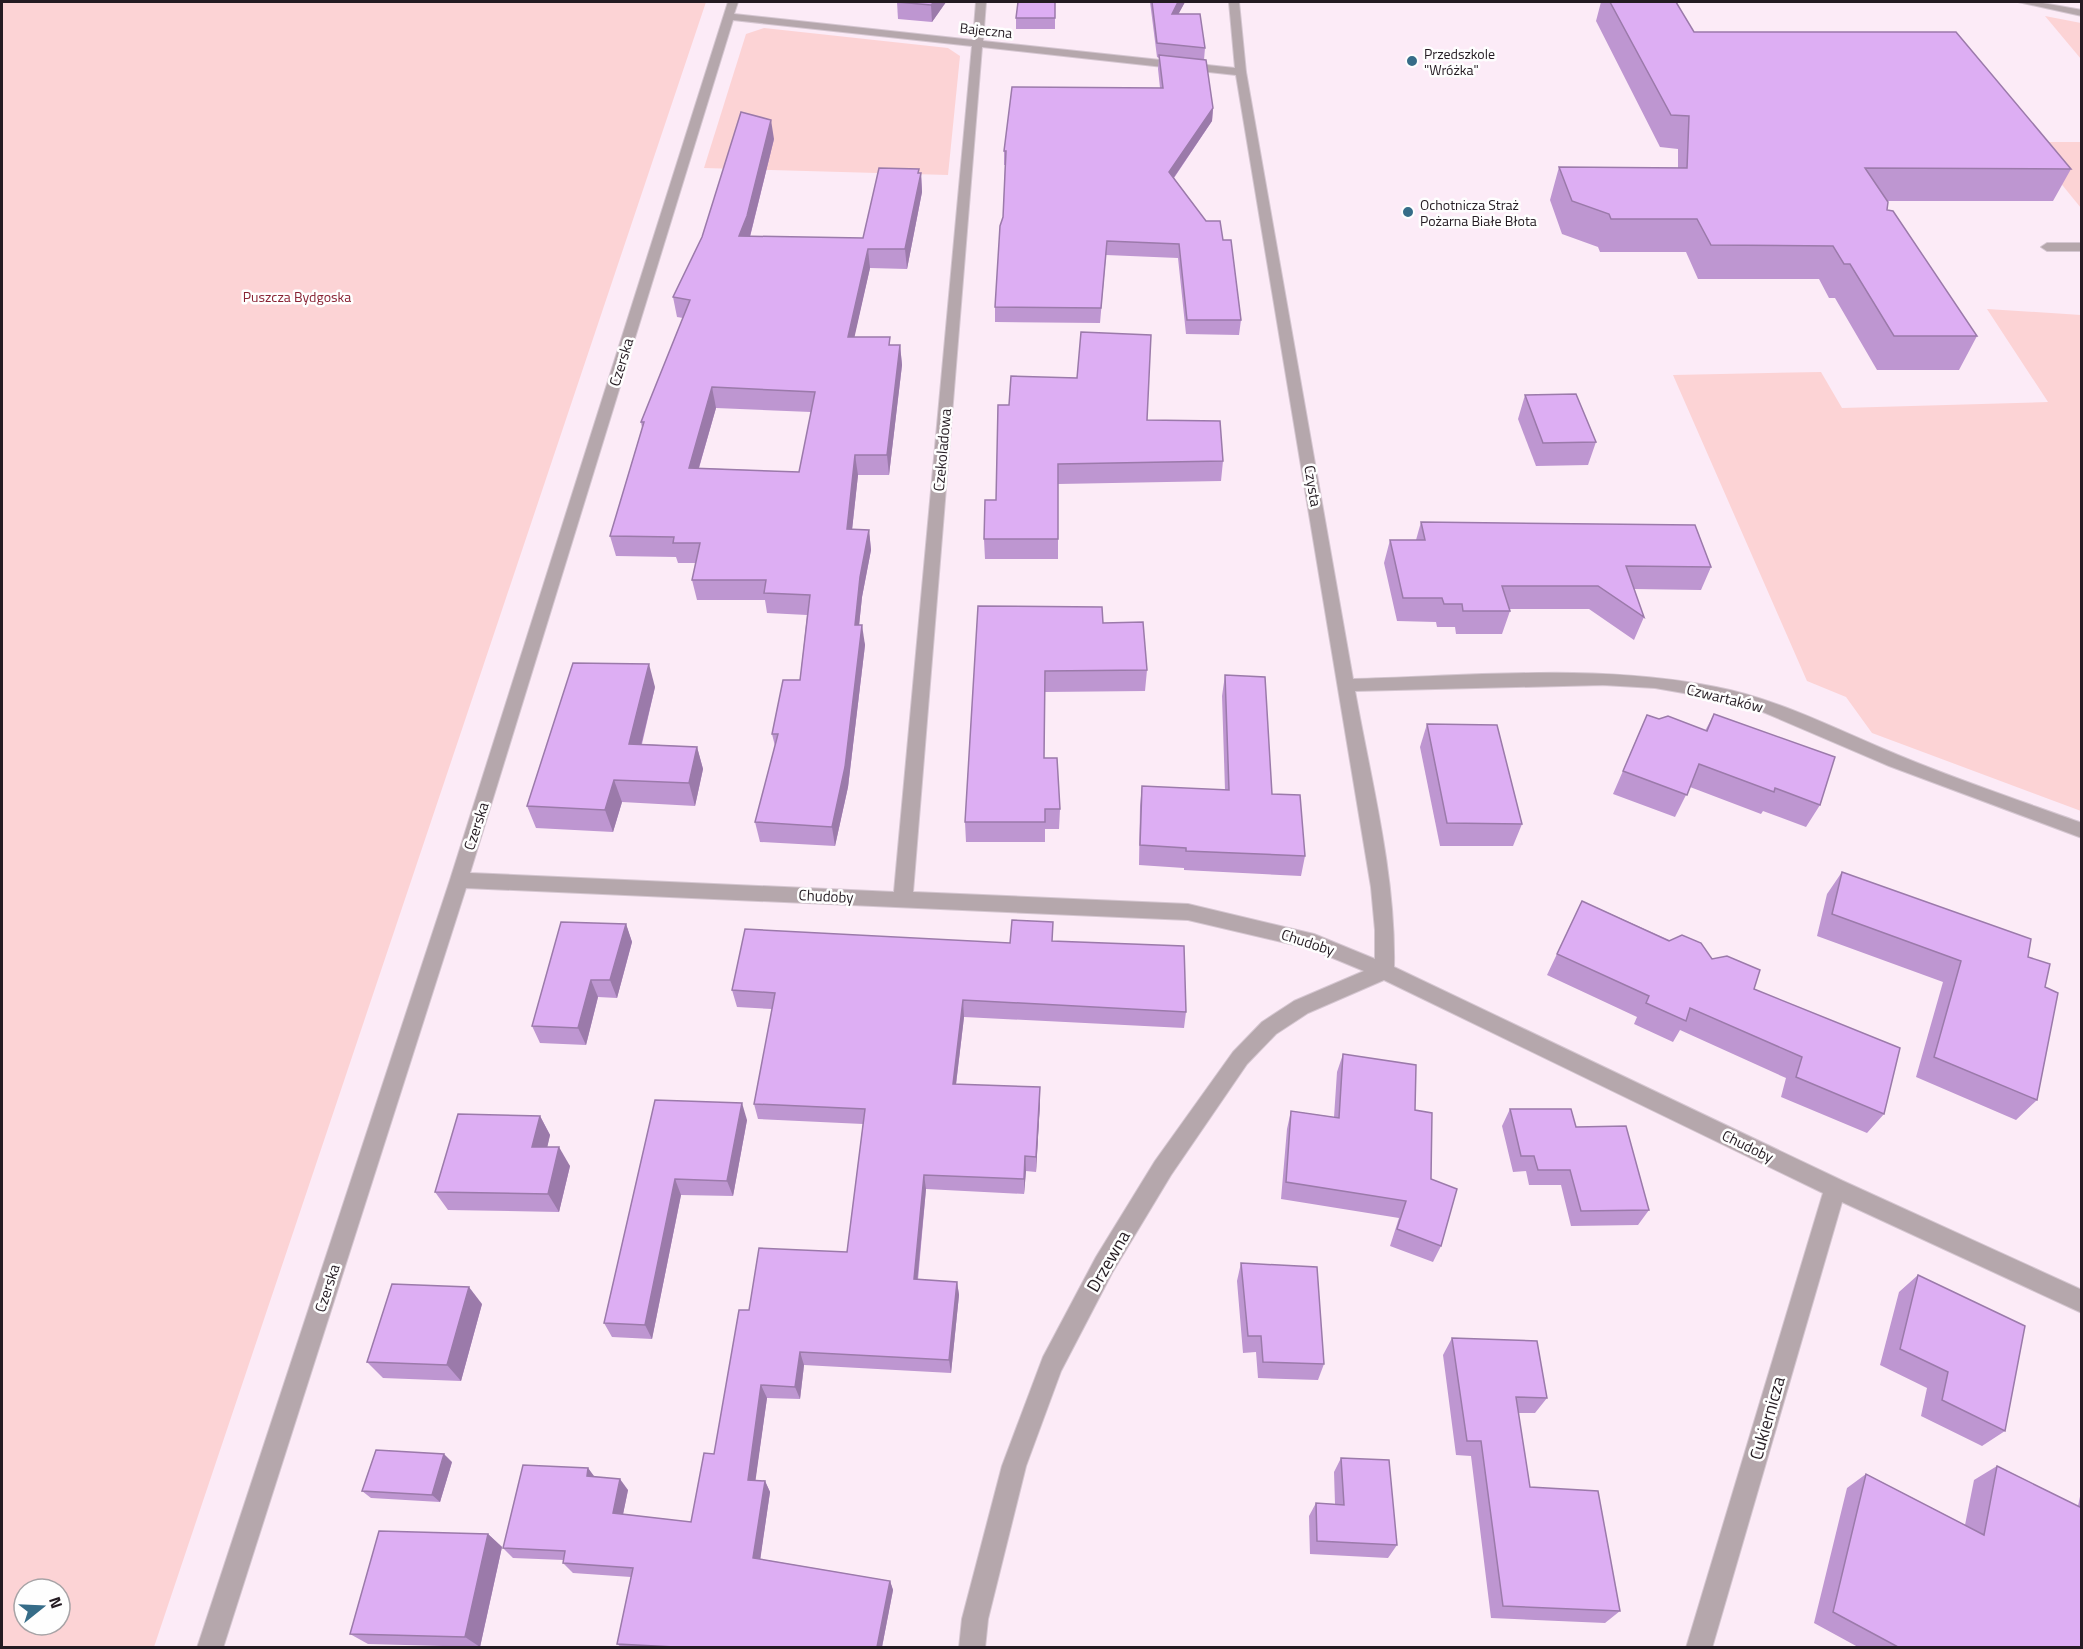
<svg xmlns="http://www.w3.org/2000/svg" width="2083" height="1649" font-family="'Titillium Web',sans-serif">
	<rect width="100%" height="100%" fill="#fcebf7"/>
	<g fill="#fcd3d5" fill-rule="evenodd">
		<path d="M 2,2 L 706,2 L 154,1647 L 2,1647 ZM 24,1589 L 60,1589 L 60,1625 L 24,1625 Z"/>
		<polygon points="2045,16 2081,23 2081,59"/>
		<polygon points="764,28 948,48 960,56 948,175 704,168 746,34"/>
		<polygon points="2027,142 2081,142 2081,208"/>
		<polygon points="1987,309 2081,315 2081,811 1872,733 1846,697 1807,681 1673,375 1821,372 1842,408 2048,402"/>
	</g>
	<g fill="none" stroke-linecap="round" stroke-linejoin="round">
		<defs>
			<g id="minor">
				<path d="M 728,2 L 738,2 L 734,14 L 973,40 L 976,2 L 986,2 L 983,41 L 1235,68 L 1229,2 L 1239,2 L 1246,72 L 1353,679 C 1473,676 1597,663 1716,687 C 1779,699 1839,731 1898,755 C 1958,780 2021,801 2082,823 L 2082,838 L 1889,766 L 1763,712 L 1718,699 L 1655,688 L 1603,685 L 1355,691 C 1371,781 1396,875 1394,967 L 1843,1181 L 2082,1290 L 2082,1313 L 1842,1202 L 1712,1648 L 1686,1648 L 1823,1193 L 1384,980 L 1308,1013 L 1276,1034 L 1247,1064 L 1171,1175 L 1112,1273 L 1061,1371 L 1026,1466 L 988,1619 L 985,1648 L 959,1648 L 962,1619 L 1002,1466 L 1043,1357 L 1096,1257 L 1155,1161 L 1233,1052 L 1262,1022 L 1294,1001 L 1364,971 L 1311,949 L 1188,920 L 466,888 L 223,1648 L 197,1648 L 450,880 ZM 733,20 L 972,46 L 894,892 L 470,873 ZM 982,47 L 1236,75 L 1371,887 L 1375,930 L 1375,959 L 1314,934 L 1188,904 L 913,892 Z"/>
				<polygon points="2018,2 2037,2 2082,10 2082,16"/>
				<polygon points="2082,243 2082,251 2047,251 2041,247 2047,243"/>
			</g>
		</defs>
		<use href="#minor" stroke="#d5c6d1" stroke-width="2"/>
		<use href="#minor" fill="#b5a7ac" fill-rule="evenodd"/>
	</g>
	<g fill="#be96d1" fill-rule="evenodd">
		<polygon points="897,2 946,2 932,22 898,19"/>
		<polygon points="1055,2 1055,29 1016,29 1016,18"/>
		<polygon points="1150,2 1185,2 1178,14 1205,48 1204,60 1213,108 1212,121 1174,178 1206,221 1223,240 1241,320 1239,335 1186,334 1178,258 1106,255 1100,323 995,322 995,307 1003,217 1005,165 1004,165 1004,151 1160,88 1158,69 1159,58 1157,57"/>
		<polygon points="1601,2 1676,2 1694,32 2071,169 2053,201 1887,201 1887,210 1977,336 1959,370 1877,370 1835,298 1829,298 1819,279 1698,279 1686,252 1600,252 1598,247 1562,234 1550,200 1559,167 1678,168 1678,149 1660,147 1596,21"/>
		<path d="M 774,139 L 750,237 L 863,238 L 919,173 L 921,173 L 922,192 L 907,269 L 870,268 L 854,337 L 891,345 L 900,345 L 902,365 L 889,475 L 858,475 L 852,529 L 869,530 L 871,550 L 862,597 L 859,625 L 865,645 L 848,787 L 835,846 L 760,842 L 755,822 L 775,746 L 772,734 L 800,680 L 807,615 L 767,613 L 765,600 L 697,600 L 692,580 L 696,563 L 678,563 L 676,557 L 616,556 L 610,536 L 642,428 L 641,422 L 683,318 L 677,317 L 673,297 ZM 716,408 L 811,412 L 799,472 L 699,468 Z"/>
		<polygon points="1525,395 1596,442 1588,465 1536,466 1518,419"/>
		<polygon points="998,405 1147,420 1223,461 1221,481 1058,484 1058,559 985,559 984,539 996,500"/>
		<polygon points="1421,522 1711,567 1701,590 1634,589 1644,617 1634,640 1589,609 1509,609 1510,611 1502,634 1456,634 1455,627 1437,627 1436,622 1397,621 1384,563 1390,540 1416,540"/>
		<polygon points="978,606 1103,623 1147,670 1145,691 1045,692 1044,758 1060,809 1059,829 1045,829 1045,842 966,842 965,822"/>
		<polygon points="1225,675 1272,794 1305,856 1301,876 1184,870 1184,868 1139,865 1140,806 1142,786 1225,790 1222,696"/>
		<polygon points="655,687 642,744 697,747 703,769 695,806 622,802 613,832 536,828 527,806"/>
		<polygon points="1714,714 1820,805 1806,827 1763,811 1761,814 1690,787 1675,817 1613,794 1647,715 1659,719 1705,731"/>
		<polygon points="1427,724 1522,824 1513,846 1440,846 1420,747"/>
		<polygon points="1842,872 2028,957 2045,987 2037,1100 2016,1120 1916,1077 1943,982 1817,936 1827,894"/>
		<polygon points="1582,901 1712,959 1754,989 1884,1114 1867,1133 1781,1097 1786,1078 1680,1030 1673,1042 1634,1024 1637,1017 1547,975"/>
		<polygon points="626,924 632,942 617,998 598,997 586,1045 540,1043 532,1026"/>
		<polygon points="1052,941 1186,1012 1184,1028 964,1017 956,1085 1040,1103 1036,1172 1026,1171 1024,1194 926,1189 918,1280 957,1282 959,1295 951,1373 804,1365 800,1399 767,1398 755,1481 765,1481 770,1492 760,1559 890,1581 893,1590 882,1647 621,1647 617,1644 631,1577 573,1573 563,1563 564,1560 513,1558 503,1548 588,1468 594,1477 628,1490 623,1514 691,1522 714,1454 749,1310 847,1252 863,1124 758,1119 754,1104 772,1009 737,1007 732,990 1010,943"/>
		<polygon points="1343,1054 1415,1110 1431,1179 1441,1246 1433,1262 1390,1246 1399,1218 1281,1199 1287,1129 1291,1111 1334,1117 1337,1072"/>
		<polygon points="655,1100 747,1120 733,1196 681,1195 652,1339 612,1337 604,1323"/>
		<polygon points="1510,1109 1576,1127 1649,1210 1638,1225 1571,1226 1561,1185 1529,1185 1526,1171 1513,1172 1502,1126"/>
		<polygon points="540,1116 550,1135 547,1147 570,1166 559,1212 448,1210 435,1192"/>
		<polygon points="1241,1263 1324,1364 1318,1380 1258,1378 1256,1352 1243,1353 1237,1281"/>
		<polygon points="1918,1275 2005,1431 1982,1446 1921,1416 1927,1388 1880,1365 1899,1292"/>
		<polygon points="482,1304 461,1381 383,1378 367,1362"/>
		<polygon points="1452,1338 1547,1398 1535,1413 1518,1413 1530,1487 1620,1611 1605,1623 1491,1618 1471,1456 1456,1455 1443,1355"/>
		<polygon points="1341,1458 1397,1545 1388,1558 1310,1554 1309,1516 1316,1503 1335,1504 1334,1472"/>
		<polygon points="452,1462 440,1502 371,1498 362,1491"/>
		<polygon points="1997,1466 2078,1506 2082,1487 2082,1647 1858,1647 1814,1623 1847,1488 1866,1474 1965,1525 1974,1480"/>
		<polygon points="488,1534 502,1547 480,1647 368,1644 350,1634"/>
	</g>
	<g fill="#9b7aaa">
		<polygon points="934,2 946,2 932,22 931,5"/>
		<polygon points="1178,2 1185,2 1171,28 1172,14"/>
		<polygon points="1213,108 1212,121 1168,186 1169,172"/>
		<polygon points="771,120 774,139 750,236 743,256 739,236"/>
		<polygon points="919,169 919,180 921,173 922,192 907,269 905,249"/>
		<polygon points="868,249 870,268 850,357 848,337"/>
		<polygon points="900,345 902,365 889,475 887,455"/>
		<polygon points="712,387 716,408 693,488 689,468"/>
		<polygon points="855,455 858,475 850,549 847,529"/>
		<polygon points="869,530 871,550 862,597 857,645 855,625 860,577"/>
		<polygon points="862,625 865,645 848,787 835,846 832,827"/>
		<polygon points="649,664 655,687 636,766 629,744"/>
		<polygon points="697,747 703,769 695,806 689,783"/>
		<polygon points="614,780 622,802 613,832 605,810"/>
		<polygon points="626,924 632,942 617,998 610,980"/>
		<polygon points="591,980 598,997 586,1045 578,1028"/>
		<polygon points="963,1000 964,1017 954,1100 953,1084"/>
		<polygon points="1040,1087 1040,1103 1036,1172 1036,1157"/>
		<polygon points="742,1103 747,1120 733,1196 727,1181"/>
		<polygon points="540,1116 550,1135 543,1166 532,1147"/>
		<polygon points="559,1147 570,1166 559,1212 548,1194"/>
		<polygon points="1025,1156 1026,1171 1024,1194 1024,1179"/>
		<polygon points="924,1175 926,1189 916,1293 914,1279"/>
		<polygon points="675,1179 681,1195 652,1339 645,1325"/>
		<polygon points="957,1282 959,1295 951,1373 949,1360"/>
		<polygon points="469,1287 482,1304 461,1381 447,1365"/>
		<polygon points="800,1352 804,1365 800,1399 795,1387"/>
		<polygon points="761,1385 767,1398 754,1491 748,1480"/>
		<polygon points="444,1454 452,1462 440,1502 432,1495"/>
		<polygon points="588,1468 597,1480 587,1476"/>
		<polygon points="620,1479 628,1490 621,1524 613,1513"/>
		<polygon points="765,1481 770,1492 759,1568 753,1558"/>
		<polygon points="488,1534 502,1547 480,1647 465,1637"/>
		<polygon points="890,1581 893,1590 882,1647 877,1647"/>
	</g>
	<g fill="#ddaef3" stroke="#9b7aaa" stroke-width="1.5" fill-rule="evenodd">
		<polygon points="897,2 934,2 931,5"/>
		<polygon points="1018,2 1055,2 1055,18 1016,18"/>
		<polygon points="1152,2 1178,2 1172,14 1200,14 1205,48 1157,43"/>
		<polygon points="1610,2 1676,2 1694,32 1956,32 2071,169 1865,168 1888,202 1887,210 1893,211 1977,336 1894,336 1850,264 1844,264 1833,246 1711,245 1697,219 1611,219 1609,214 1572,201 1559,167 1687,168 1689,116 1671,115"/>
		<polygon points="1159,55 1206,60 1213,108 1169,172 1206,221 1220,221 1223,240 1231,240 1241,320 1187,320 1179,244 1107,241 1101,308 995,307 1000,226 1003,217 1006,151 1004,151 1012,87 1163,88"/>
		<path d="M 741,112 L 771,120 L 747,216 L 739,236 L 863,238 L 879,168 L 919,169 L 918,173 L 921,173 L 905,249 L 868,249 L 848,337 L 890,337 L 889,345 L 900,345 L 887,455 L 855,455 L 847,529 L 869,530 L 860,577 L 855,625 L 862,625 L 845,767 L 832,827 L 755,822 L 778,734 L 772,734 L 783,680 L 800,680 L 810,595 L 764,593 L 766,580 L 692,580 L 700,543 L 673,543 L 674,537 L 610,536 L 644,422 L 641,422 L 690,300 L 673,297 L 702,237 ZM 712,387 L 815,392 L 799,472 L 689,468 Z"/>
		<polygon points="1081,332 1151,335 1147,420 1220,421 1223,461 1058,464 1058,539 984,539 985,500 996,500 998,405 1009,405 1011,376 1077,378"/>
		<polygon points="1576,394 1596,442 1543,443 1525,395"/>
		<polygon points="1421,522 1695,525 1711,567 1626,566 1644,617 1598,586 1502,586 1510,611 1463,611 1462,604 1444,604 1442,598 1403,598 1390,540 1425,540"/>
		<polygon points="978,606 1102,607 1103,623 1143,622 1147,670 1045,671 1044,758 1057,758 1060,809 1045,809 1045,822 965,822"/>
		<polygon points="573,663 649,664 629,744 697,747 689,783 614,780 605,810 527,806"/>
		<polygon points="1225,675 1265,677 1272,794 1300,795 1305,856 1186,851 1186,848 1140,845 1142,786 1229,790"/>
		<polygon points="1714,714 1835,757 1820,805 1775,788 1774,792 1699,764 1687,795 1623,771 1647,715 1659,719 1668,716 1707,731"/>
		<polygon points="1427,724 1497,725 1522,824 1447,823"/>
		<polygon points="1842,872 2031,939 2028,957 2050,964 2045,987 2058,993 2037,1100 1934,1057 1961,961 1832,914"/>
		<polygon points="1582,901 1669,941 1682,935 1701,943 1712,959 1727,956 1760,970 1754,989 1900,1048 1884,1114 1796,1077 1802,1057 1690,1008 1686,1021 1646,1003 1649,996 1557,954"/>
		<polygon points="1012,920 1053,922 1052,941 1184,946 1186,1012 963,1000 953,1084 1040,1087 1036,1157 1025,1156 1024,1179 924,1175 914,1279 957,1282 949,1360 800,1352 795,1387 761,1385 748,1480 765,1481 753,1558 890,1581 877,1647 675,1647 617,1644 633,1568 563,1563 565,1551 503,1548 523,1465 588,1468 587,1476 620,1479 613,1513 691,1522 704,1453 714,1454 739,1310 749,1310 759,1248 847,1252 865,1109 754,1104 775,993 732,990 745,929 1010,943"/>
		<polygon points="561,922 626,924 610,980 591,980 578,1028 532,1026"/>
		<polygon points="1343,1054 1416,1065 1415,1110 1432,1113 1431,1179 1457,1189 1441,1246 1397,1229 1406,1201 1286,1182 1291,1111 1339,1118"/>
		<polygon points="655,1100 742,1103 727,1181 675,1179 645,1325 604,1323"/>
		<polygon points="1510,1109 1571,1109 1576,1127 1626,1126 1649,1210 1581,1211 1570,1170 1538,1170 1534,1156 1521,1156"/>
		<polygon points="458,1114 540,1116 532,1147 559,1147 548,1194 435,1192"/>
		<polygon points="1241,1263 1317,1267 1324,1364 1263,1362 1261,1336 1248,1336"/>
		<polygon points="1918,1275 2025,1326 2005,1431 1942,1400 1948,1372 1900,1349"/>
		<polygon points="392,1284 469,1287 447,1365 367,1362"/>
		<polygon points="1452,1338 1537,1341 1547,1398 1516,1397 1530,1487 1598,1491 1620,1611 1503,1606 1481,1441 1467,1441"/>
		<polygon points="376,1450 444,1454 432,1495 362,1491"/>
		<polygon points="1341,1458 1389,1460 1397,1545 1317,1541 1316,1503 1344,1505"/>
		<polygon points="1997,1466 2082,1508 2082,1647 1898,1647 1833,1612 1866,1474 1984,1535"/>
		<polygon points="379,1531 488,1534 465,1637 350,1634"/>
	</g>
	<g fill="#366c88" stroke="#fefefe" stroke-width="2">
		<circle cx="1412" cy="61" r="6"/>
		<circle cx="1408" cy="212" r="6"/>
	</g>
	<g text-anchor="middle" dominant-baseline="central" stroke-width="5" stroke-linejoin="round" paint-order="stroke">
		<g font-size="14" fill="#241b22" stroke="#fefefe">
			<text transform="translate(986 30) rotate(6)">Bajeczna</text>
		</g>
		<g font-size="14" fill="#241b22" stroke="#fefefe" text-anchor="start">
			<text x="1424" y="53">Przedszkole<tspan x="1424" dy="16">"Wróżka"</tspan></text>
			<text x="1420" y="204">Ochotnicza Straż<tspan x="1420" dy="16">Pożarna Białe Błota</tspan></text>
		</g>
		<g font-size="14" fill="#823" stroke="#fefefe">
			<text x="297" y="296">Puszcza Bydgoska</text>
		</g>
		<g font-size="15" fill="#241b22" stroke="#fefefe">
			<text transform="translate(621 362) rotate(-73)">Czerska</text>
			<text transform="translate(942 450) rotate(-85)">Czekoladowa</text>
			<text transform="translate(1313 486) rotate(81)">Czysta</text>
			<text transform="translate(1725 698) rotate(14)">Czwartaków</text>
			<text transform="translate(476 826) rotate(-72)">Czerska</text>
			<text transform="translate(826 896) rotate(3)">Chudoby</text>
			<text transform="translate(1308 942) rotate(18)">Chudoby</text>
			<text transform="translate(1748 1146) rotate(26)">Chudoby</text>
			<text transform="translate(327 1288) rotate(-72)">Czerska</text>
		</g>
		<g font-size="18" fill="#241b22" stroke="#fefefe">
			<text transform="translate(1108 1261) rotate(-60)">Drzewna</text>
			<text transform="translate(1767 1418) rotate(-74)">Cukiernicza</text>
		</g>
	</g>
	<rect width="2083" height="1649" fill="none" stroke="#241b22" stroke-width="6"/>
	<g transform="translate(42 1607) rotate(72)"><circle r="28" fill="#fefefe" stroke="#a7a3a6" stroke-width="1.5"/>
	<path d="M0-4.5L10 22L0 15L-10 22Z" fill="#366c88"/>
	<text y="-9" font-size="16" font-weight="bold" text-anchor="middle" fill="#241b22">N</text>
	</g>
</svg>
